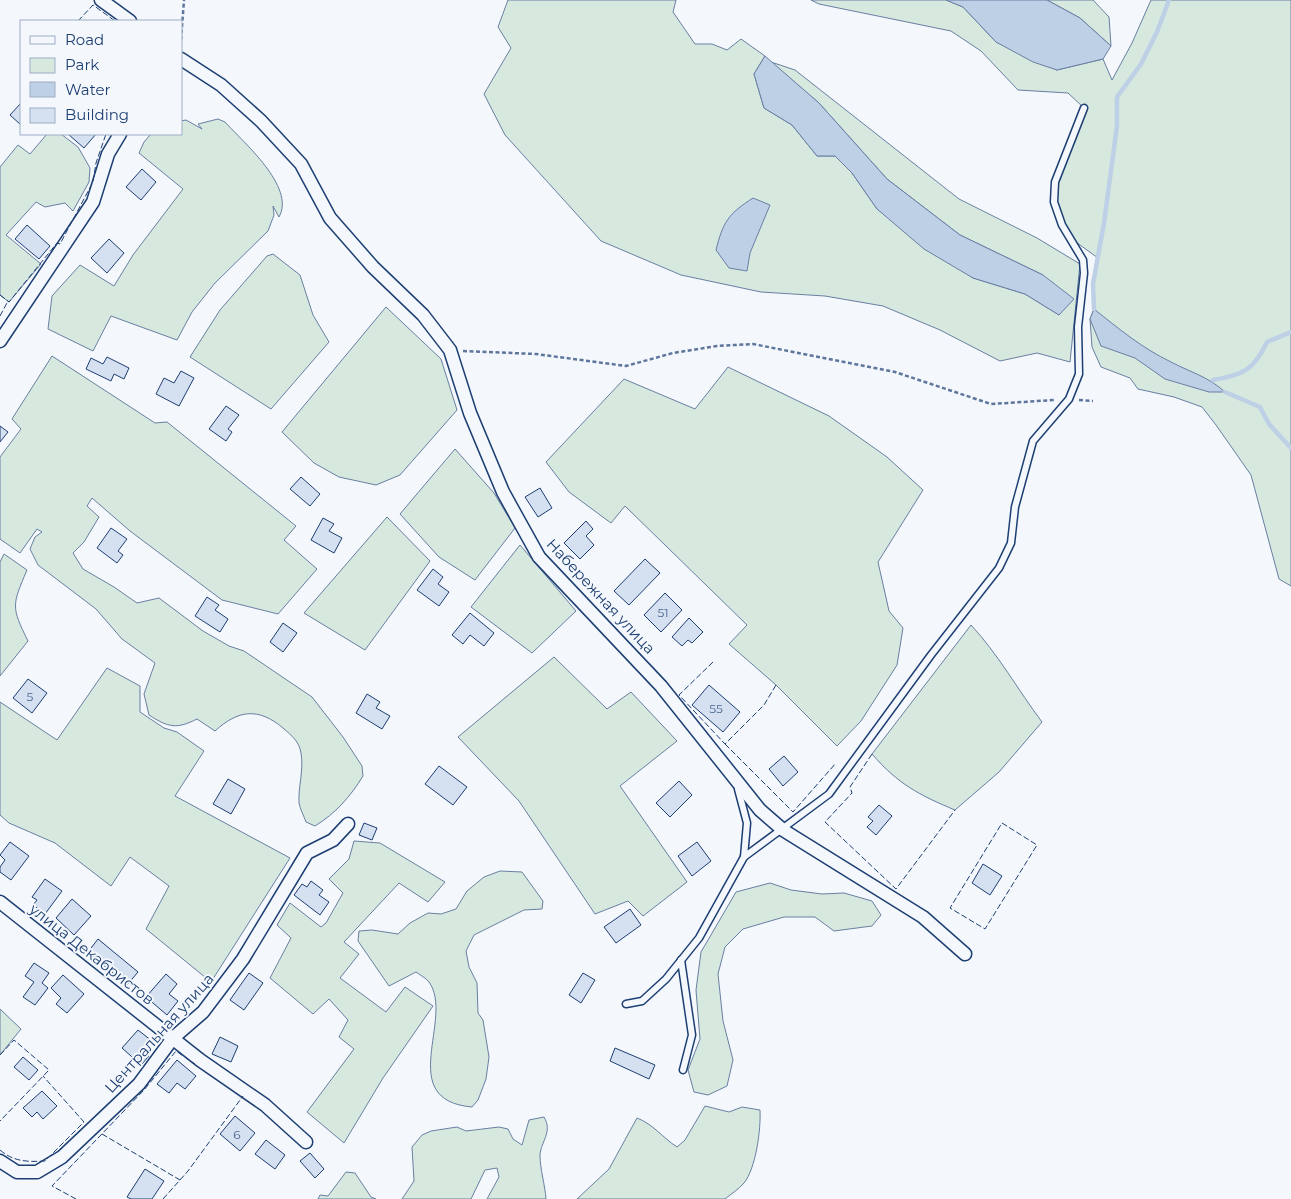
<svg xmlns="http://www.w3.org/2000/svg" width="1291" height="1199" font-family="Montserrat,sans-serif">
	<rect width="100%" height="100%" fill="#f4f7fb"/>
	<g fill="#d7e8df" stroke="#687fa3">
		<polygon points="508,0 676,0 673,12 695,44 712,44 727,50 741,39 765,56 754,74 764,108 792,125 817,156 835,156 852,173 877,209 973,278 1025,294 1059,315 1043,275 960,235 887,179 819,103 771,62 795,70 959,199 1037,238 1080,264 1070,362 1037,353 1000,361 940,330 883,306 825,296 761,292 681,275 601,241 505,135 484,94 511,48 498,27"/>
		<polygon points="811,0 946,0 963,7 996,42 1057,70 1103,59 1112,80 1132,43 1151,0 1291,0 1291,586 1279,579 1251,475 1216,425 1202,407 1174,397 1138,389 1130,378 1101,367 1092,347 1090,319 1094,309 1093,284 1098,258 1069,237 1054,198 1066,157 1084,108 1068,93 1018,90 981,51 951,31 819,4"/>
		<polygon points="1047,0 1093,0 1109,17 1111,46 1080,18"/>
		<path d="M 218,119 L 225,122 C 243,142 296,187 279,217 L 273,206 L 274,215 L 268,231 L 215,283 L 192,312 L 177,340 L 111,316 L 93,351 L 48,329 L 52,296 L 80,265 L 114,286 L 133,255 L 183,189 L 139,153 L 144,142 L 151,134 L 181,134 L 181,121 L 186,120 L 202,129 L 198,124 Z"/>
		<polygon points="47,134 61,134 78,147 90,168 89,182 73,211 65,203 45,207 36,202 6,235 41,264 9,302 0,295 0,167 18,145 30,154"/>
		<polygon points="273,254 300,275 313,315 329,342 271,409 190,357 220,310 267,256"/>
		<polygon points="386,307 441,359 457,410 400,475 376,485 339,477 314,463 282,432"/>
		<path d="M 52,356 L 155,423 L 167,422 L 296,526 L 284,540 L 317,569 L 278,614 L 222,600 L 130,531 L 92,498 L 87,506 L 99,517 L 84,542 L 73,553 L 83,569 L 114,587 L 137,603 L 159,598 L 203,631 L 229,646 L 244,651 L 312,697 L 343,737 L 362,766 L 363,776 C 350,797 336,813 315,826 L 306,822 C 304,816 300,809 299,803 C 298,787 304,770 301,753 C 299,741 292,736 283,728 C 258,707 238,710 215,731 L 197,719 C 177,729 169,728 149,715 L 144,694 L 155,663 L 122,639 L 96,609 L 38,565 L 30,549 L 35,537 L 42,532 L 37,529 L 20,553 L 0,539 L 0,457 L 21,429 L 12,419 Z"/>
		<polygon points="728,367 829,416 887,457 923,490 878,562 889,611 903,628 897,665 861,721 837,746 776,685 729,644 747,625 625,506 611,523 569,492 546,462 624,379 695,409"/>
		<polygon points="455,449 494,493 515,528 475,580 439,557 400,514"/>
		<polygon points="387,517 430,561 365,650 304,613"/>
		<polygon points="520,545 576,611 532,653 471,607"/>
		<path d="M 4,554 L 27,570 C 12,605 11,607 28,641 L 0,676 L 0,562 Z"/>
		<path d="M 971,625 C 998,654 1018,690 1042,722 L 999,772 L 955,810 C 919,795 898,784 872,754 Z"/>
		<polygon points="554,657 607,709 631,692 677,741 620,786 687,882 643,916 628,901 595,914 519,801 458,737"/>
		<polygon points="107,668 140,686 140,712 164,728 177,732 204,751 175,796 290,858 211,982 146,929 169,886 130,857 111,886 55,843 9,823 0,815 0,702 57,740"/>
		<polygon points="354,841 380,843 445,882 428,902 399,883 344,942 359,954 340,978 386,1012 405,987 433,1006 383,1078 344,1143 307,1112 354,1049 339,1037 348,1020 329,999 313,1014 270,978 291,938 277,925 290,903 321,927 326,923 343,893 329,879 349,859"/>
		<path d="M 500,871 L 522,872 L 543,901 L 542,909 L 524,910 L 474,935 L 466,951 L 469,967 L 477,983 L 478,1013 L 483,1020 L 489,1057 L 486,1079 L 478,1100 L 472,1107 C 394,1100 455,1018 429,982 C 426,978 420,975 416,972 L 389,986 L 358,941 L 359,931 L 372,930 L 398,934 L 410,923 L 428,913 L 441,914 L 456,909 L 467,891 L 484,877 Z"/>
		<polygon points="770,883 791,890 822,894 844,893 872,901 881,915 872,926 834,931 815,917 784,917 743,929 725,947 718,974 723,1021 733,1060 727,1086 708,1095 694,1092 688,1070 700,1039 696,990 701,952 736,892"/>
		<polygon points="0,1009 21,1029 0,1055"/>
		<path d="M 705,1106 L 729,1112 L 742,1107 L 760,1110 C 761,1129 756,1168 744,1183 C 739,1189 731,1194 725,1199 L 577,1199 L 609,1169 L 637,1118 C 653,1124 663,1138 677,1147 L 685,1140 Z"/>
		<path d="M 544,1117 C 553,1132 541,1141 540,1155 C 540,1169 545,1185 546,1199 L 487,1199 L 499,1177 L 497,1168 L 485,1170 L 471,1199 L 402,1199 L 414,1181 L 412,1147 L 422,1135 L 431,1131 L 457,1127 L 466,1131 L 499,1127 L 508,1129 L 513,1139 L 522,1145 L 529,1120 Z"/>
		<polygon points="346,1172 355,1173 371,1197 376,1199 318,1199 320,1195 328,1196"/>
	</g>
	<g fill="#bed0e5" stroke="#687fa3">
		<polygon points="946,0 1047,0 1080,18 1111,46 1103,59 1057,70 1033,62 996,42 963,7"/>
		<polygon points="765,56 819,103 887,179 960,235 1043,275 1074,299 1059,315 1025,294 973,278 924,249 877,209 852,173 835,156 817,156 792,125 764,108 754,74"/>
		<path d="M 753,198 L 770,205 L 750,253 L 747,271 L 729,268 L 716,250 C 723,222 728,214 753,198 Z"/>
		<path d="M 1094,309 C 1119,329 1142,348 1171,362 C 1190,372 1209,377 1225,392 L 1209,392 L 1165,379 L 1135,358 L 1101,346 L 1090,319 Z"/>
	</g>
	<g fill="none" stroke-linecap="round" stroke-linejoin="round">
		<g stroke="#bed0e5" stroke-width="4.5">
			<polyline points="1094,309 1093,284 1104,223 1117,126 1117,97 1141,64 1157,32 1169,0"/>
			<path d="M 1213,380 C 1243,375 1254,370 1267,342 L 1291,332"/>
			<polyline points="1225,392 1260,407 1269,424 1291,448"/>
		</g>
	</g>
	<g fill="#d5e0f0" stroke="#1d3f73">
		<polygon points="21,103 21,125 10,115"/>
		<polygon points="68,134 96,134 84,148"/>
		<polygon points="142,169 156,182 141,200 126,187"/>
		<polygon points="27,225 50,246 39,259 15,239"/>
		<polygon points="109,239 124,253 107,273 91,258"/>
		<polygon points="107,357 129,368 124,379 114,374 111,381 86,369 91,358 103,364"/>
		<polygon points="181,371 194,378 179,406 156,394 164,378 174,383"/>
		<polygon points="226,406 239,415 228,429 232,432 226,441 209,429"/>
		<polygon points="0,426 8,432 0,442"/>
		<polygon points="301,477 320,494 310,506 290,489"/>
		<polygon points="540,488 552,508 538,517 525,497"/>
		<polygon points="323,518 334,524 329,531 342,538 334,553 311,540"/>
		<polygon points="586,521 593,529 586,536 594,545 580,559 564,543"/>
		<polygon points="111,528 127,539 118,551 123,555 117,563 97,548"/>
		<polygon points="645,559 660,573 629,605 614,591"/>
		<polygon points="433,569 443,577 438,584 449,592 439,606 417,590"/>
		<polygon points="665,593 682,610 661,632 644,615"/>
		<polygon points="207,597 219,605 215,610 228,619 220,632 195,616"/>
		<polygon points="470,613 494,633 484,646 470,635 463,644 452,635"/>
		<polygon points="689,618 703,632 692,643 688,640 682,646 672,637"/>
		<polygon points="283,623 297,633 283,652 270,642"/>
		<polygon points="28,679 47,693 32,713 13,698"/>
		<polygon points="709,685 740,712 723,732 692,705"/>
		<polygon points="367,694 380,702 376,708 390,716 382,729 356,713"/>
		<polygon points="784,756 798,772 783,786 769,769"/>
		<polygon points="439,766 467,787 453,805 425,784"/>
		<polygon points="228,779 245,789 231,814 213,804"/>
		<polygon points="679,781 692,795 670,817 656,803"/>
		<polygon points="879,805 892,816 876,835 867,827 873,821 868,817"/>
		<polygon points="364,823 377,828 372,840 359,835"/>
		<polygon points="10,842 29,856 11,880 0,872 0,867 5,860 0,855"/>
		<polygon points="697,842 711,861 692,876 678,856"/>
		<polygon points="983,864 1002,876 990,895 972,883"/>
		<polygon points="45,879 62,891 45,914 33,905 37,900 32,897"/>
		<polygon points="311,881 323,890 319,895 329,902 320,915 294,895 302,884 307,887"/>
		<polygon points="72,899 91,916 74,935 56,918"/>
		<polygon points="630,909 641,925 616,943 604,927"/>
		<polygon points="98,939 138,972 127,985 88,952"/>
		<polygon points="34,963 49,973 42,983 48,988 35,1005 23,997 34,982 25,976"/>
		<polygon points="249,973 263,983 244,1010 230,1000"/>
		<polygon points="583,973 595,980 581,1003 569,995"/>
		<polygon points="166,974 177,984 169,994 178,1001 167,1015 146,997"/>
		<polygon points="63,975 84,994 67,1013 56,1004 61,998 51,988"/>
		<polygon points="138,1030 152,1041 143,1051 149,1056 141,1065 122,1048"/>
		<polygon points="220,1037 238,1046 231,1062 212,1054"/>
		<polygon points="615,1048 655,1065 649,1079 610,1061"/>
		<polygon points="23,1057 38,1070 29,1080 14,1067"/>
		<polygon points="177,1060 196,1076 185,1089 177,1083 169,1093 157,1084"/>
		<polygon points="42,1091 57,1106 43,1119 37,1112 32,1117 23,1108"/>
		<polygon points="235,1116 255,1133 240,1151 220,1134"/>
		<polygon points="266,1140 285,1155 275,1169 255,1154"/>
		<polygon points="310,1153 324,1169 315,1178 300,1161"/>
		<polygon points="145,1169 164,1181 152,1199 131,1199 127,1197"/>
	</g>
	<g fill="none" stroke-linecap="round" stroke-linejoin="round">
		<defs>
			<g id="service">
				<polyline points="738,789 747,823 744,857"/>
				<polyline points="681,960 692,1035 683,1070"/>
				<polyline points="626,1004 642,1001 666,979 699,938 744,857 829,794 931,655 999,568 1011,543 1015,507 1033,441 1069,399 1079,374 1078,327 1084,273 1083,260 1062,225 1054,202 1055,182 1084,108"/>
			</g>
			<g id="minor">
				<polyline points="101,0 130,21"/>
				<polyline points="181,59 221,85 261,121 301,164 330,218 373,267 423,315 450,350 470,413 503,492 539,557 661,686 760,810 783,830 923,917 965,954"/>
				<polyline points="0,341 93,202 108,154 120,134"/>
				<polyline points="0,902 200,1060 265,1105 306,1142"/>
				<polyline points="0,1161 17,1172 37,1172 62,1157 139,1084 173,1038 203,1012 243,959 307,853 333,840 348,824"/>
			</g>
		</defs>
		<use href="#service" stroke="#1d3f73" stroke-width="9"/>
		<use href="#minor" stroke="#1d3f73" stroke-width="15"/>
		<g stroke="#5e769c" stroke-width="2.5" stroke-dasharray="4 2.5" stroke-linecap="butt">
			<polyline points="181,40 184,0"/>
			<polyline points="463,351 536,354 626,366 673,353 717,346 753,344 895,372 991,404 1054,400"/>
			<polyline points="1079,400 1093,401"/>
		</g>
		<use href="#service" stroke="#f4f7fb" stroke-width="6"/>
		<use href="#minor" stroke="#f4f7fb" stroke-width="12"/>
		<g stroke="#1d3f73" stroke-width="1" stroke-dasharray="6 2.5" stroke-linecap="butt">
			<polyline points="78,21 93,5 115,21"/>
			<polyline points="0,295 9,302 57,243 60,244 93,182 96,163 106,134"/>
			<polyline points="0,316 8,301"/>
			<polyline points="713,662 679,695 725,744 764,705 776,685"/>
			<polyline points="725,744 793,812 836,763"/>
			<polyline points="872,754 850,787 852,793 825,822 896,889 955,810"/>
			<polygon points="1002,823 1037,845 985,929 950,908"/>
			<polyline points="0,1055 14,1040 49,1070 0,1121"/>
			<polyline points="102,1134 180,1180"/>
			<path d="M 0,1150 C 14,1162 28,1162 45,1161 L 84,1122 L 43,1076"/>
			<polyline points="76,1199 52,1186 144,1090 176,1051 195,1064"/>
			<polyline points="163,1199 188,1171 243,1096"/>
		</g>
	</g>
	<g text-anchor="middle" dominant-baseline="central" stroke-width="4" stroke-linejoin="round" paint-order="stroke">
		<g font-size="12" fill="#4b6792">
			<text x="663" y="612">51</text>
			<text x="30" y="696">5</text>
			<text x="716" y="708">55</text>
			<text x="237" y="1134">6</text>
		</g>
		<g font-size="15" fill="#1d3f73" stroke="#f4f7fb">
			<text transform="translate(601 596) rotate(47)">Набережная улица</text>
			<text transform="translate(92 954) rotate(38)">улица Декабристов</text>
			<text transform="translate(159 1033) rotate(-48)">Центральная улица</text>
		</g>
	</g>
	<rect x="20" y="20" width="162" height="115" fill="#f4f7fb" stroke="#9eadc5"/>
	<rect x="30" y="36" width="25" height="8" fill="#f4f7fb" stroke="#9eadc5"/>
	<text x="65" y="45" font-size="15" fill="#1d3f73">Road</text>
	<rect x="30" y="58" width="25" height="15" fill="#d7e8df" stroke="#9eadc5"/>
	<text x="65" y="70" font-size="15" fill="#1d3f73">Park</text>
	<rect x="30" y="82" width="25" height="15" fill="#bed0e5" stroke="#9eadc5"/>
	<text x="65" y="95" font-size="15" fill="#1d3f73">Water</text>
	<rect x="30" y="108" width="25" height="15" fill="#d5e0f0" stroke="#9eadc5"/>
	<text x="65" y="120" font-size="15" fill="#1d3f73">Building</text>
</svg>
